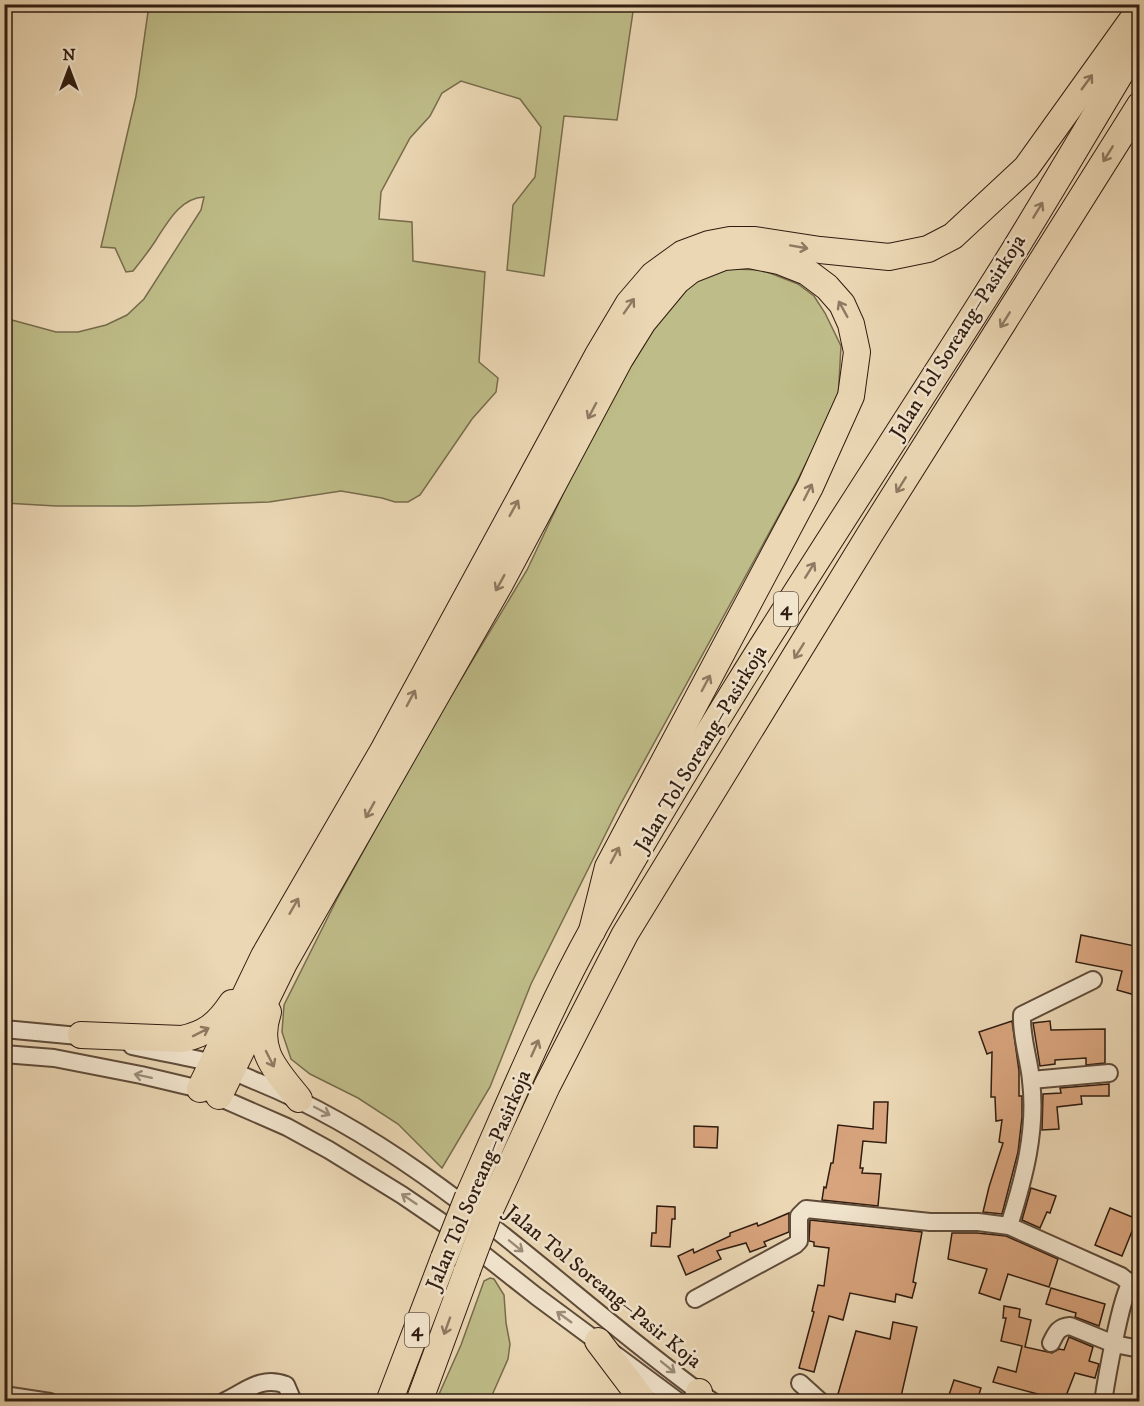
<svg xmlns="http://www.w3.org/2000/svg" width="1144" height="1406" font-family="'IM FELL DW Pica',serif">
	<rect width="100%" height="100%" fill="#ebd7b4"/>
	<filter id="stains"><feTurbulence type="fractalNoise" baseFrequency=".00333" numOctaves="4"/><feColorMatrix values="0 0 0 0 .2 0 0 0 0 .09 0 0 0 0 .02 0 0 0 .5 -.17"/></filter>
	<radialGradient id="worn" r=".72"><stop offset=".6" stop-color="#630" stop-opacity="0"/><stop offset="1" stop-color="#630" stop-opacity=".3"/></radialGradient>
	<g fill="#bebc88" stroke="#776c4c" stroke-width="1.5">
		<path d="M 149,5 L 634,5 L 617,120 L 564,116 L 544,276 L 507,270 L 513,205 L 535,177 L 541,127 L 520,99 L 461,81 L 442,93 L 430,116 L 410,138 L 381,192 L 379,219 L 412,222 L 413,261 L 485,272 L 479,362 L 498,378 L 496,392 L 472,419 L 420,495 L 408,502 L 395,502 L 382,498 L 341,491 L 269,502 L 135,506 L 56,506 L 5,503 L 5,319 L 12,320 L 56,332 L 78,332 L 106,325 L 127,315 L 144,299 L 201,210 L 204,197 C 180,198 167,223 156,240 C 149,251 141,261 133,271 L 126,272 L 115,248 L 101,247 L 136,96 Z"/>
		<polygon points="733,269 762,270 798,284 814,296 825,313 841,346 838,400 790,495 619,807 531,984 490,1087 442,1168 398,1124 358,1098 310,1074 291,1059 282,1032 284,1005 337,899 428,734 527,570 609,397 655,317 699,279 717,270"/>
		<polygon points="490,1278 494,1279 504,1295 506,1323 510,1344 508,1359 493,1393 496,1401 436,1401 461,1345 484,1281"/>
	</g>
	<g fill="#d8a47d" stroke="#301c10" stroke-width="1.5">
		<polygon points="1081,935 1140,947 1137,975 1140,976 1140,980 1135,995 1117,990 1122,971 1076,962"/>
		<polygon points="1012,1021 1019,1071 1019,1096 1022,1096 1022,1117 1018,1152 1002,1214 983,1212 989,1187 1003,1143 999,1142 1002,1120 996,1121 995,1097 991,1097 992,1052 987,1054 979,1032"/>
		<polygon points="1050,1021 1051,1030 1105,1029 1105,1063 1086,1065 1086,1058 1055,1060 1055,1064 1040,1066 1033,1023"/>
		<polygon points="1109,1084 1109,1096 1081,1096 1082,1104 1057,1107 1059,1129 1042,1130 1043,1094 1061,1093 1060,1088"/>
		<polygon points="874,1102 888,1102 886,1143 863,1141 860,1168 863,1168 862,1173 881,1174 878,1206 822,1200 824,1187 826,1188 831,1163 833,1163 838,1125 873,1129"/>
		<polygon points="694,1126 718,1127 717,1148 694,1147"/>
		<polygon points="1031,1188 1056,1196 1050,1213 1047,1212 1040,1228 1022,1220"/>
		<polygon points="657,1206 675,1207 675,1219 672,1219 670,1247 651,1246 652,1233 656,1233"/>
		<polygon points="1110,1208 1137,1219 1122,1256 1095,1245"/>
		<polygon points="789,1213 789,1232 764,1242 766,1246 750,1252 746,1243 717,1251 721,1259 686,1275 678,1256 693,1249 694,1253 730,1236 730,1233 757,1223 758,1226"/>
		<polygon points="810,1220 922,1232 913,1282 916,1283 912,1298 896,1294 895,1302 850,1293 843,1320 829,1316 814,1372 799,1368 814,1312 812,1311 818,1285 824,1286 829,1248 814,1246 814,1242 809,1241"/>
		<polygon points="952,1233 977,1233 1006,1236 1058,1259 1049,1287 1008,1274 1000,1300 979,1293 987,1269 948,1259"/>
		<polygon points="1051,1288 1105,1304 1099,1326 1075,1317 1076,1313 1046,1304"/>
		<polygon points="1004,1306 1020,1309 1019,1317 1031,1320 1025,1347 1052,1353 1059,1349 1064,1350 1069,1337 1093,1347 1089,1361 1099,1364 1095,1378 1075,1373 1064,1401 993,1382 998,1367 1016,1372 1022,1346 1001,1341 1006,1318 1003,1318"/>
		<polygon points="893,1322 917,1327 900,1401 836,1401 856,1331 890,1339"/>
		<polygon points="954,1380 981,1388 977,1401 947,1401"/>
	</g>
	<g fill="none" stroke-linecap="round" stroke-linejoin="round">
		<defs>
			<g id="minor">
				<polyline points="4,1029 89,1037"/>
				<path d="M 132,1046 C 159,1052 186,1056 212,1063 C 228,1068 243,1076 258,1082 C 432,1153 562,1294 713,1402"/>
				<polyline points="4,1054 54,1058 141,1075 200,1089 287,1127 329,1150 402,1195 446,1225 536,1296 679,1402"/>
				<polyline points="1031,1080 1109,1073"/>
				<path d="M 1009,1226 C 1024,1178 1037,1131 1031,1080 C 1029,1059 1021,1037 1022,1015 L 1093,980"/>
				<polyline points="695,1299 795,1245 799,1241 799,1216 806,1209 930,1222 978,1222 1009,1226 1121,1276 1131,1284"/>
				<path d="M 1051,1343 C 1056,1333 1058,1327 1070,1326 L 1114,1344 L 1140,1349"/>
				<polyline points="800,1383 821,1402"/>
				<polyline points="4,1395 50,1402"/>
				<path d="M 223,1402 C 245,1392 261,1375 286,1385 L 292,1399 L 292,1402"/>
				<path d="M 1103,1402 C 1106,1382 1121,1295 1131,1283 C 1132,1282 1138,1280 1139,1279"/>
			</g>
			<g id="highway">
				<path d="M 268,1012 C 255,1051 276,1070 299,1099"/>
				<path d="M 81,1035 L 182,1039 C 206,1034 218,1024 232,1003"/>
				<polyline points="200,1089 264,956 384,749 598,355 629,303 653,275 682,254 709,244 730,240 755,240 820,250 889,257 928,249 953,236 1026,168 1140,9"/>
				<polyline points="219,1096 284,963 501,582 620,359 643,322 677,281 691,270 724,257 749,255 779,261 807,272 827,287 842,304 851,324 857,352 851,396 810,487 608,867 592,931"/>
				<path d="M 468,1197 C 508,1108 545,1015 593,929 C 718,706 861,494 997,278 C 1046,200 1092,120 1140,41"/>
				<polyline points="490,1210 547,1086 625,934 870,534 1140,105"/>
				<polyline points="598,1341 644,1402"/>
				<polyline points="389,1402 444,1258"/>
				<polyline points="419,1402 467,1271"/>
				<polyline points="697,1402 699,1392"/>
			</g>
		</defs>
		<use href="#minor" stroke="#5f4b39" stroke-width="20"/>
		<use href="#highway" stroke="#301c10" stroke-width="28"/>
		<use href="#minor" stroke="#f2e5ce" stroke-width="16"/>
		<use href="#highway" stroke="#ebd7b4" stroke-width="26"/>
		<defs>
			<g id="highway-bridge">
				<polyline points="444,1258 468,1197"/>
				<polyline points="467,1271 490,1210"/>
			</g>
		</defs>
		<use href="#highway-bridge" stroke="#301c10" stroke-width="28" stroke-linecap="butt"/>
		<use href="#highway-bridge" stroke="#ebd7b4" stroke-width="26"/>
	</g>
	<defs><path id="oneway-shaft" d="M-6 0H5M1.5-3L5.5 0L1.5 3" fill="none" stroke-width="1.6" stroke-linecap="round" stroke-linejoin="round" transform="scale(1.5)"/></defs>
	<g stroke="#8e7a62">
		<use href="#oneway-shaft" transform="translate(1087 82) rotate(-54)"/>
		<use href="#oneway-shaft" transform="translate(1108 154) rotate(122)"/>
		<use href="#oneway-shaft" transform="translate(1038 210) rotate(-59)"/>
		<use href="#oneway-shaft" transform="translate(799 247) rotate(10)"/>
		<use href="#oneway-shaft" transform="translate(629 306) rotate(-55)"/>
		<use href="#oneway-shaft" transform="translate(843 309) rotate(-119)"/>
		<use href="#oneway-shaft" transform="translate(1005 320) rotate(122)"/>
		<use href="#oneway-shaft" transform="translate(592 411) rotate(118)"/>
		<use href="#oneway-shaft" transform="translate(901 485) rotate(122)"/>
		<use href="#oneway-shaft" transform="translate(808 492) rotate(-63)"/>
		<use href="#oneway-shaft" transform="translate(514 508) rotate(-61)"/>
		<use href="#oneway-shaft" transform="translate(810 570) rotate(-58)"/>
		<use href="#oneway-shaft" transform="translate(500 583) rotate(119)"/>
		<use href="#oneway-shaft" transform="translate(799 651) rotate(122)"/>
		<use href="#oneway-shaft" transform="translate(706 683) rotate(-62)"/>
		<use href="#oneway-shaft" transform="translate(411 698) rotate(-62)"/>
		<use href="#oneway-shaft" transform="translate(370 810) rotate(119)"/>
		<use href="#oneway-shaft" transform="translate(615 855) rotate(-62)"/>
		<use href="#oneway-shaft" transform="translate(294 906) rotate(-60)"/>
		<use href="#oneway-shaft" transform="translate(201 1032) rotate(-27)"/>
		<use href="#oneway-shaft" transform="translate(535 1048) rotate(-66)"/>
		<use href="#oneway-shaft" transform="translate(270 1059) rotate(63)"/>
		<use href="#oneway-shaft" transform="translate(447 1326) rotate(110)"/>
	</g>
	<g stroke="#9b8b78">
		<use href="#oneway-shaft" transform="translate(143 1076) rotate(-168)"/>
		<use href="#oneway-shaft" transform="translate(322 1111) rotate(28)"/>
		<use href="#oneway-shaft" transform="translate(409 1199) rotate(-146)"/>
		<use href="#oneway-shaft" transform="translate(516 1246) rotate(39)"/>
		<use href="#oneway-shaft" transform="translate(564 1317) rotate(-144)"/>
		<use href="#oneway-shaft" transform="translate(668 1367) rotate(39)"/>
	</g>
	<g text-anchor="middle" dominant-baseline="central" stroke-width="5" stroke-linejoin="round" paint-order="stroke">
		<g fill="#f2e5ce" stroke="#6a5849" stroke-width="1.5">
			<rect x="774" y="592" width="24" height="34" rx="4.5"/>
			<rect x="405" y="1313" width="24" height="34" rx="4.5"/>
		</g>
		<g font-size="20" font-weight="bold" fill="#301c10">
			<text x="786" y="609">4</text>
			<text x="417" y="1330">4</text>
		</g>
		<g font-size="21" fill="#301c10" stroke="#f2e5ce">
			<text transform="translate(958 337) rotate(-58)">Jalan Tol Soreang–Pasirkoja</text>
			<text transform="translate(701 749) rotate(-59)">Jalan Tol Soreang–Pasirkoja</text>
			<text transform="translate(479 1180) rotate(-67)">Jalan Tol Soreang–Pasirkoja</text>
			<text transform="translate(603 1287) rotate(39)">Jalan Tol Soreang–Pasir Koja</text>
		</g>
	</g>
	<rect width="1144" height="1406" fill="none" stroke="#ebd7b4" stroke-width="24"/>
	<rect x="6" y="6" width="1132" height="1394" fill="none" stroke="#301c10" stroke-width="3"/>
	<rect x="12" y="12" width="1120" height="1382" fill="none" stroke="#301c10" stroke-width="1.5"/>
	<g transform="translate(69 69)" stroke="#f2e5ce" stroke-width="4.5" paint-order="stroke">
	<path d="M0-4.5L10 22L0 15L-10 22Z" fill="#301c10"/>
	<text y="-9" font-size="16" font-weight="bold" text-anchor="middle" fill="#301c10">N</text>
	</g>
	<rect width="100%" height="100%" filter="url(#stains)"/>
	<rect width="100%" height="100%" fill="url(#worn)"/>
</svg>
